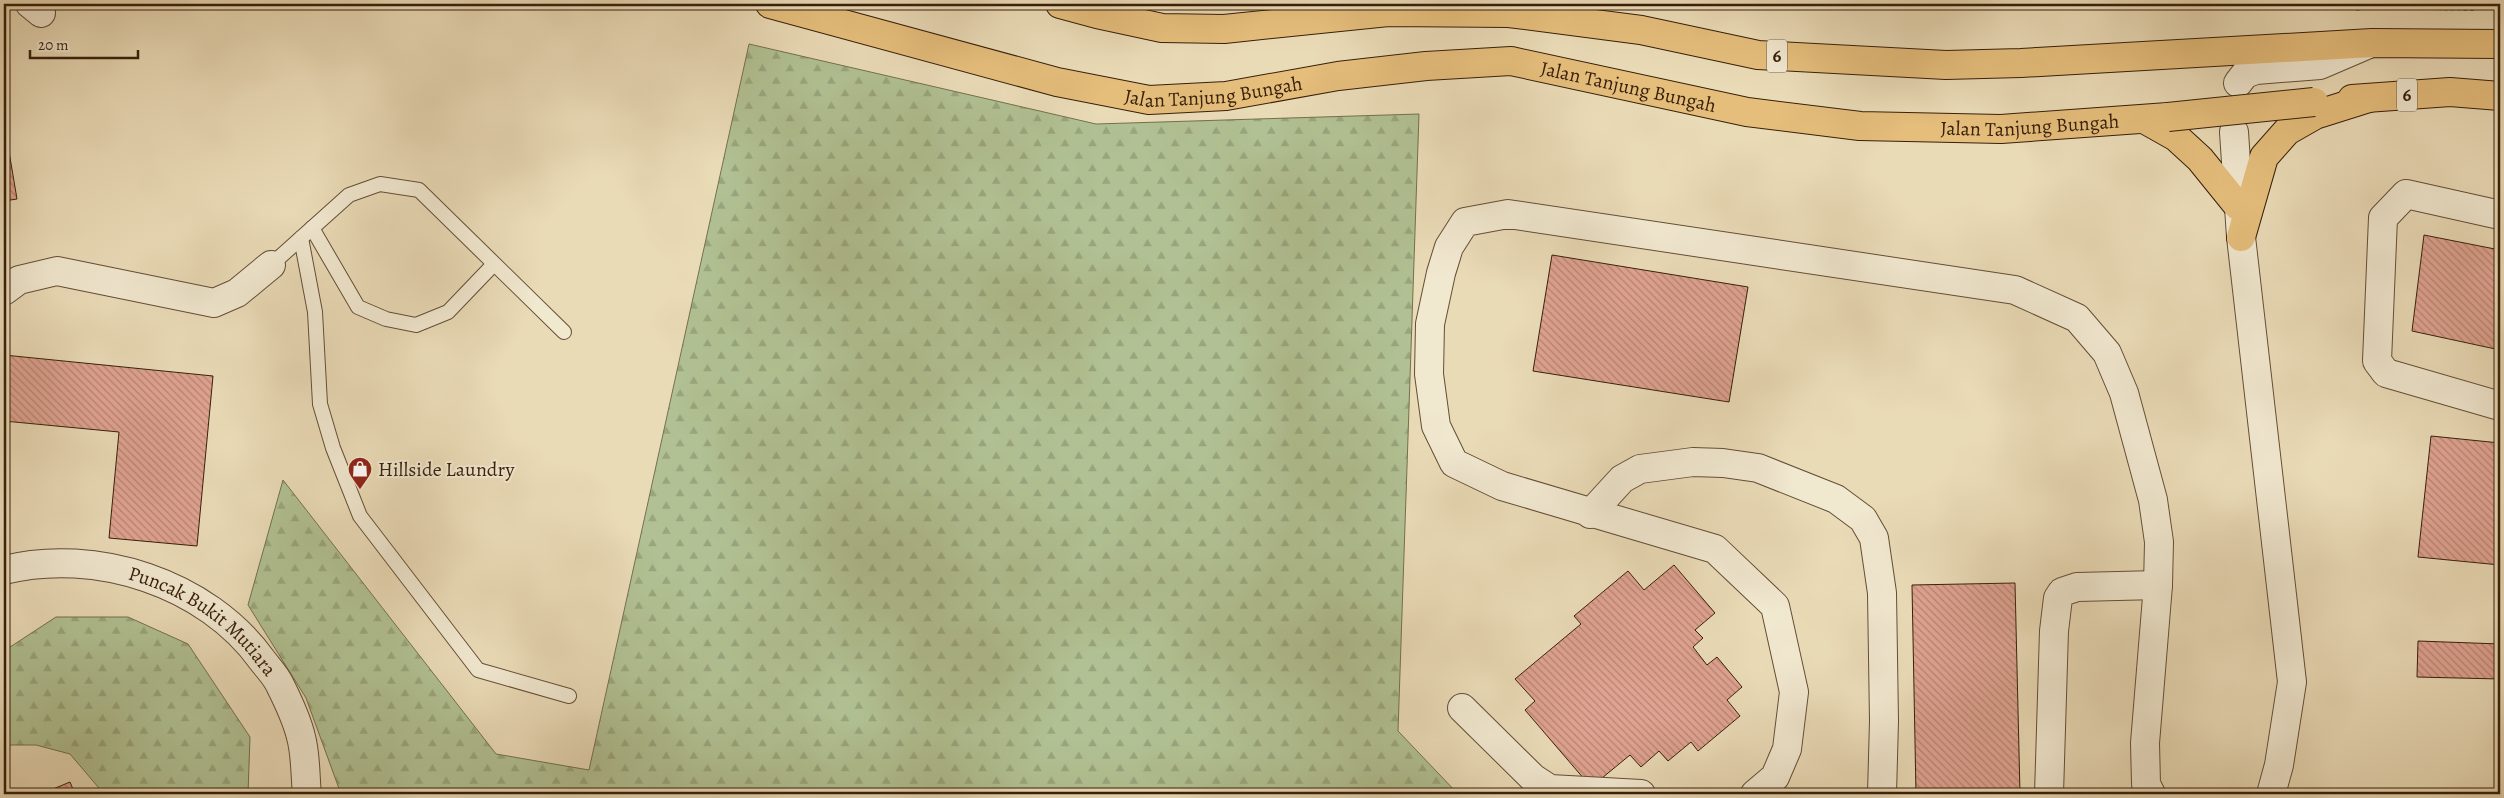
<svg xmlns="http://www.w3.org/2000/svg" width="2504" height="798" font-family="Alegreya,serif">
	<defs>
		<pattern id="forest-firs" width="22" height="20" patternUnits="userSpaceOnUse" patternTransform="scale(1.25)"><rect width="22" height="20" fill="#b1c193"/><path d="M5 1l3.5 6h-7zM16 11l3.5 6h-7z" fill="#99a57d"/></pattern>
		<pattern id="building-back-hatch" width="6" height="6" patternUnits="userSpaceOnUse" patternTransform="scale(1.25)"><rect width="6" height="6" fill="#e0a391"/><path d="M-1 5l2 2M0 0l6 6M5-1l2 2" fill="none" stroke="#b68475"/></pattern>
	</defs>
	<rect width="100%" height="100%" fill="#eadbb7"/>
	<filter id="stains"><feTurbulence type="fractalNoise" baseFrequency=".004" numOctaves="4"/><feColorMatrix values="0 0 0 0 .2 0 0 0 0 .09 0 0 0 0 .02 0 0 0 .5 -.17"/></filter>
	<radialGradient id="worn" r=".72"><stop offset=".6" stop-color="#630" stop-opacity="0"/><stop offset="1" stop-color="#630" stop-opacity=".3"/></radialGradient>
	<g fill="url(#forest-firs)" stroke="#74704f">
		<polygon points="749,44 1096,124 1419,114 1398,731 1458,794 341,794 306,698 248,605 283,480 496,754 589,770"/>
		<polygon points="56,617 128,617 188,644 250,737 248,794 104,794 70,754 36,745 4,745 4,651"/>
	</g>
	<g fill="url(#building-back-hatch)" stroke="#371f0b">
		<polygon points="4,122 17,199 4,201"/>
		<polygon points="2424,235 2500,250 2500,350 2412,331"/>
		<polygon points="1552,255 1748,287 1729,402 1533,371"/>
		<polygon points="4,355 213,376 197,546 109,538 119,432 4,421"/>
		<polygon points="2431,436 2500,443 2500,565 2418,557"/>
		<polygon points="1674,565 1715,613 1695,630 1703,638 1693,647 1707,665 1717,657 1742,687 1727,700 1740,716 1698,751 1691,742 1668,761 1659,751 1641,767 1630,755 1591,787 1525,710 1535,701 1515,679 1581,624 1574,616 1628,571 1644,590"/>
		<polygon points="2015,583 2020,794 1916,794 1912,585"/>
		<polygon points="2418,641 2500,644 2500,679 2417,677"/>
		<polygon points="70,782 75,794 41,794"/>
	</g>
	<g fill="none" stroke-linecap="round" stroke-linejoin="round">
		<defs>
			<g id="service">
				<polyline points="312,228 358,307 386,319 416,325 448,312 494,264"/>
				<polyline points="301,238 315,312 320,404 333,448 360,516 478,670 569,696"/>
				<polyline points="271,265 349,195 380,184 419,190 564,332"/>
			</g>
			<g id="minor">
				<polyline points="30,4 41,13"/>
				<polyline points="2238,83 2245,74 2256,70 2320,65 2369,44"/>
				<polyline points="2234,132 2241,237 2292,682 2279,765 2271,794"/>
				<polyline points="2500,215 2406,194 2383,218 2377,361 2386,373 2500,406"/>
				<polyline points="4,291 19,280 57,271 214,303 237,293 271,265"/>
				<polyline points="1590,514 1622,479 1640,469 1693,462 1723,463 1758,468 1836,499 1863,519 1874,538 1882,593 1884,721 1882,794"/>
				<path id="s1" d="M 4,570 C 95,547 207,583 262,660 C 268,668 276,676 280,685 C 288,701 297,720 301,737 C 306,755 305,776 307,794"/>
				<polyline points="1462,708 1533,778 1550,789 1641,794"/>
				<polyline points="1755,794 1775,777 1787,749 1794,692 1775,606 1715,549 1502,486 1454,463 1436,426 1429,374 1430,324 1441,273 1449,247 1465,222 1508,214 2015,290 2077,318 2107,353 2124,393 2153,500 2159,542 2158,585 2145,743 2146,784 2151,794"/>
				<polyline points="2049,794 2054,631 2058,598 2062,592 2077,587 2158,585"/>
			</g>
			<g id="primary">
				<path id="s2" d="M 770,4 L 1057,82 L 1149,100 L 1226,96 L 1338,76 L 1426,66 L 1511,61 L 1747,112 L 1860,126 L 2001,129 L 2168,117"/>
				<polyline points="1060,4 1097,14 1162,28 1224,29 1388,12 1509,13 1641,30 1758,55 1946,65 2021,63 2372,43 2500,44"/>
				<polyline points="2352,99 2450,92 2500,96"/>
				<polyline points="2144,119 2176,137 2200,159 2238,206"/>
				<polyline points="2241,237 2264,157 2287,131 2315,115 2369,98"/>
			</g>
		</defs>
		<use href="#service" stroke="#644e36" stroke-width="16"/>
		<use href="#minor" stroke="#644e36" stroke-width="30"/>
		<use href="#primary" stroke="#371f0b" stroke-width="30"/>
		<g stroke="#371f0b" stroke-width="3" stroke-dasharray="4 2.5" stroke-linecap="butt">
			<polyline points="2379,8 2475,9"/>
			<polyline points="2356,9 2372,8"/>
		</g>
		<use href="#service" stroke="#f1e8d0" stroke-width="14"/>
		<use href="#minor" stroke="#f1e8d0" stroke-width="28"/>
		<use href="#primary" stroke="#e5be7c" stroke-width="28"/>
		<defs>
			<polyline id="primary-bridge" points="2168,117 2314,102"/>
		</defs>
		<use href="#primary-bridge" stroke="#371f0b" stroke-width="30" stroke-linecap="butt"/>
		<use href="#primary-bridge" stroke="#e5be7c" stroke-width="28"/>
	</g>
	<defs>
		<symbol id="shop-pin" viewBox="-11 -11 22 30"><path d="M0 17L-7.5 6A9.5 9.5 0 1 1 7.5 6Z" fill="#8f2418" stroke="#f1e8d0"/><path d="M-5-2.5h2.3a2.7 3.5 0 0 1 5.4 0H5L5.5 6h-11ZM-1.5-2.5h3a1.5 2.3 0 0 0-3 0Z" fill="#fff"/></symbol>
	</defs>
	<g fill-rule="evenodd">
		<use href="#shop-pin" x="346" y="455" width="28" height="38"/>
	</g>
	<g text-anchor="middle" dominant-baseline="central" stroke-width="4" stroke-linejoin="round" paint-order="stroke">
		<g fill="#f1e8d0" stroke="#6f5b46" stroke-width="1">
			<rect x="1767" y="39.5" width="20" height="33" rx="4"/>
			<rect x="2397" y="78.5" width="20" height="33" rx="4"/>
		</g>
		<g font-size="19" font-weight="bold" fill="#371f0b">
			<text x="1777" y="56">6</text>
			<text x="2407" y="95">6</text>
		</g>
		<g font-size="20" fill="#371f0b" stroke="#f1e8d0">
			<text stroke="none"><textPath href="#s2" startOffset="876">Jalan Tanjung Bungah</textPath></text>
			<text stroke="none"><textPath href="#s2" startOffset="456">Jalan Tanjung Bungah</textPath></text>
			<text stroke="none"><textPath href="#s2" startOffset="1281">Jalan Tanjung Bungah</textPath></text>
			<text stroke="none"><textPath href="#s1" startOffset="216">Puncak Bukit Mutiara</textPath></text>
		</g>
		<g font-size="20" fill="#371f0b" stroke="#f1e8d0" text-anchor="start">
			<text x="378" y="469">Hillside Laundry</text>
		</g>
	</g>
	<rect width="2504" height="798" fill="none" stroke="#eadbb7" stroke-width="20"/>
	<rect x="5" y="5" width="2494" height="788" fill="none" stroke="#371f0b" stroke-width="2.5"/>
	<rect x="10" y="10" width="2484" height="778" fill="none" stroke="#371f0b"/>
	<path d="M30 50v8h108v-8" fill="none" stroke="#371f0b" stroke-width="2.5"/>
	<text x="38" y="50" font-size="15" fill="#371f0b" stroke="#f1e8d0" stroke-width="4" paint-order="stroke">20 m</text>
	<rect width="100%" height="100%" filter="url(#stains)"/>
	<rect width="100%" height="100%" fill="url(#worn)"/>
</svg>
